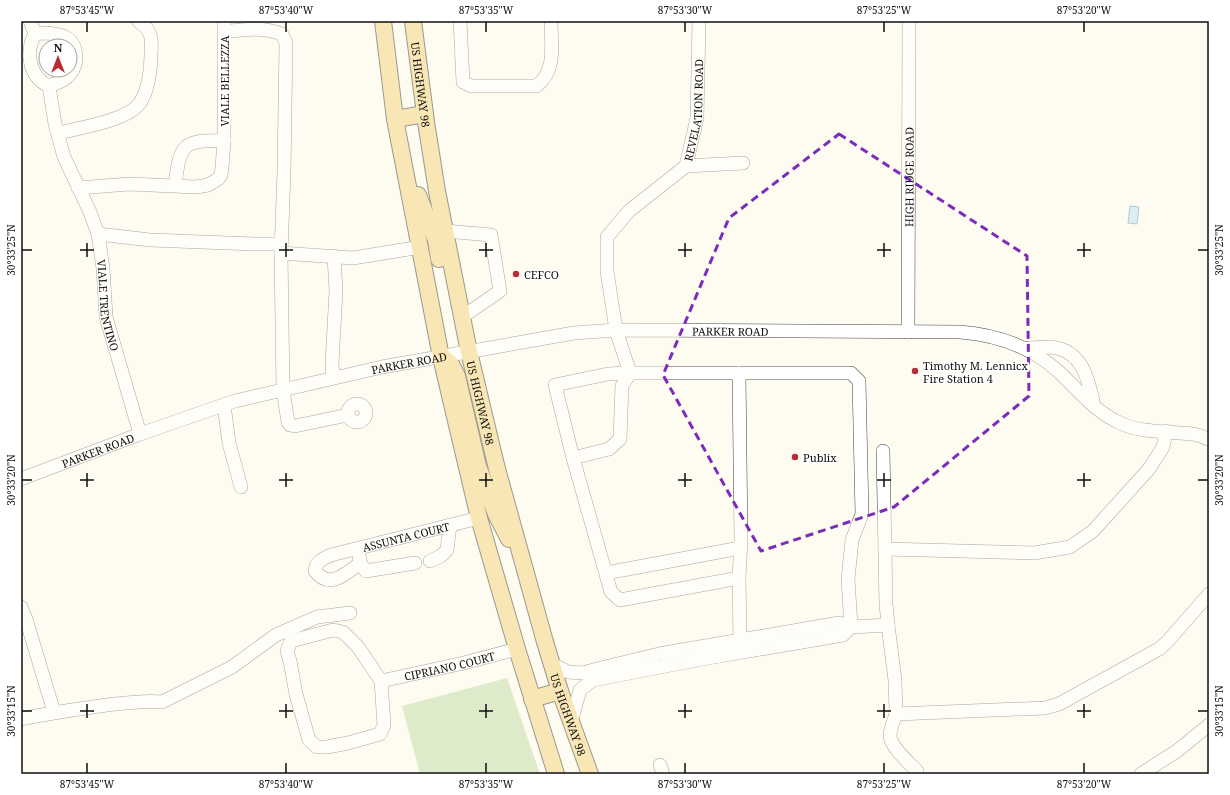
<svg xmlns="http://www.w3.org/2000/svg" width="1230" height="795" font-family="'Noto Serif',serif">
	<rect width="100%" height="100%" fill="#fefbf1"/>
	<polygon fill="#b8d89b" points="507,678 540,774 420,774 402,706"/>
	<polygon fill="#b8def4" stroke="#4295c8" points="1130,206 1139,207 1137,224 1128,223"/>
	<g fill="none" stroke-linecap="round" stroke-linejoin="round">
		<defs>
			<g id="minor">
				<polyline points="30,21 35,34"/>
				<path d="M 460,21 L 463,82 L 471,86 L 536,86 C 557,72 551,44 551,21"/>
				<path d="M 225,32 C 244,29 263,27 282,34 L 286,43 L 284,171 L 281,253 L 283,390 L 288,422 L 290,425 L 295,426 L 348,415"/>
				<path d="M 43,33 C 50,33 58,34 65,37 C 78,43 79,64 70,74 C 65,81 56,83 49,86 C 29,77 25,52 35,34 Z"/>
				<path id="s1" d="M 49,86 L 55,124 L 64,157 L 90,212 L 98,234 L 103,268 L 106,317 L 140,434"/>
				<path d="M 58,133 C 79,128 127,121 140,103 C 148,91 151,70 151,55 C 152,39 153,31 138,21"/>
				<polyline points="686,166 743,163"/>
				<path d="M 175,185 C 180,146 181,139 224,141"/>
				<polyline points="78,188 129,184 196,187 208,185 218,179 221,175 222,168 224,141 224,21"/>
				<polyline points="445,231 491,235 500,291 462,317"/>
				<polyline points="98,234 150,240 254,244 281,244"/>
				<polyline points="281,253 353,258 421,247"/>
				<path id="s2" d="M 908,332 L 909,21"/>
				<path d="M 1026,348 C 1034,348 1043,347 1051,347 C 1083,350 1089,381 1094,406"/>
				<polyline points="630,373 622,386 620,439 609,449 573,458 611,592 620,600 739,578 741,540 739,373"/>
				<polyline points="333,378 332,363 336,291 334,256"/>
				<circle cx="357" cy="413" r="9"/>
				<polyline points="224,405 229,443 241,487"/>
				<polyline points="883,451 886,604 888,625"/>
				<polyline points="573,458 555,385 608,374 630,373"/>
				<path id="s3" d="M 21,479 L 140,434 L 235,401 L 382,367 L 574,333 L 616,330 L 960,332 C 998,335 1031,346 1059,372 C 1079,391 1094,411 1120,423 C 1141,433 1168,431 1192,434 C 1198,434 1203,438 1209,439"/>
				<polyline points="885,549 1034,553 1070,547 1093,531 1149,469 1163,447 1166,431"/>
				<polyline points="359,554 360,563 366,571 415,563"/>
				<polyline points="430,561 441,556 447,550 450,525"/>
				<path id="s4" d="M 360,563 C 346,574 329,590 315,571 C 316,561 323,559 331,555 L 479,518"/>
				<polyline points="606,573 740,548"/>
				<polyline points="739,578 740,640 742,649"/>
				<polyline points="21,607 26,619 54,712"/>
				<polygon points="333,630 343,632 358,647 381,681 384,725 380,734 348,743 327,747 317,747 309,740 296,694 290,661 287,651 291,641"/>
				<polyline points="552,664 568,672 583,673 597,669 659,654 839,623 851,627 888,625 895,680 896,714 1045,708 1059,704 1159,649 1167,642 1209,594"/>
				<path id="s5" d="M 381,681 L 464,663 L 517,649"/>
				<path d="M 896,714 C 894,721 890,728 890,736 C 891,747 909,763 917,771 L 917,774"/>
				<path d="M 21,719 C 50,713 78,709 107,705 C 125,703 144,700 162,702 L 232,667 L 276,635 L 317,617 L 350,613"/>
				<path id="s6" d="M 571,722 L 580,690 L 593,680 L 702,659 L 843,635 L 851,627 L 848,579 L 852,540 L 862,514 L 859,381 L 851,373 L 630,373 L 616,330 L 607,271 L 607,237 L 629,211 L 686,166 L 697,118 L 699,21"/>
				<polyline points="660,765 663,774"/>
				<polyline points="1141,774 1177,751 1209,725"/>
			</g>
			<g id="major">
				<polyline points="383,21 395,119 441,357 456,421 479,518 517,649 556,774"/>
				<path id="s7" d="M 413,21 L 426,122 L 437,191 L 469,352 L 497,469 L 545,642 L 560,691 L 590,774"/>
				<polyline points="395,119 425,114"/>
				<polyline points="418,195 436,240 439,259"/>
				<polyline points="444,358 451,364 457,376 478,466 496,514 509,539"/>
				<polyline points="532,699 560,691"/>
			</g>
		</defs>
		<use href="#minor" stroke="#424242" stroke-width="14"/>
		<use href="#major" stroke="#202020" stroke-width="18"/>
		<use href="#minor" stroke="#fff" stroke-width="13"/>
		<use href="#major" stroke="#f2cf6d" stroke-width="16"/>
	</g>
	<path d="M0 0H1230V795H0ZM 839,134 L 1027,256 L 1029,396 L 894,507 L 761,551 L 663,375 L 729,218 Z" fill="#fefbf1" fill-opacity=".55" fill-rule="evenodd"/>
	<path fill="none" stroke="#7b2cbf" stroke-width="3" stroke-dasharray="8 5" stroke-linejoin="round" d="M 839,134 L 1027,256 L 1029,396 L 894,507 L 761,551 L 663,375 L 729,218 Z"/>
	<path fill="none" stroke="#0f0f0f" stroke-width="1.5" d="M 87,22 L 87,32M 286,22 L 286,32M 486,22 L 486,32M 685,22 L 685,32M 884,22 L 884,32M 1084,22 L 1084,32M 87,243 L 87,257M 286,243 L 286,257M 486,243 L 486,257M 685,243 L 685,257M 884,243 L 884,257M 1084,243 L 1084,257M 22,250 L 32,250M 80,250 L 94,250M 279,250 L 293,250M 479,250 L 493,250M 678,250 L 692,250M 877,250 L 891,250M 1077,250 L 1091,250M 1198,250 L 1208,250M 87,473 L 87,487M 286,473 L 286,487M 486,473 L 486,487M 685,473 L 685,487M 884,473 L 884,487M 1084,473 L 1084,487M 22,480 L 32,480M 80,480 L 94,480M 279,480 L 293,480M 479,480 L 493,480M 678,480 L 692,480M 877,480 L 891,480M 1077,480 L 1091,480M 1198,480 L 1208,480M 87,704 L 87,718M 286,704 L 286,718M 486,704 L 486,718M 685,704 L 685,718M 884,704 L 884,718M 1084,704 L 1084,718M 22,711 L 32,711M 80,711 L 94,711M 279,711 L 293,711M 479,711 L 493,711M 678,711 L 692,711M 877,711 L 891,711M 1077,711 L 1091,711M 1198,711 L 1208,711M 87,763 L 87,773M 286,763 L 286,773M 486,763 L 486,773M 685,763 L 685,773M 884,763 L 884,773M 1084,763 L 1084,773"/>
	<g fill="#b92c35" stroke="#fff" stroke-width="1.5">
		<circle cx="516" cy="274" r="4"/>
		<circle cx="915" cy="371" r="4"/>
		<circle cx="795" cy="457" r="4"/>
	</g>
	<g text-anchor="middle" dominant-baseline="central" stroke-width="4" stroke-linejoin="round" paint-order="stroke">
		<g font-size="11" fill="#0f0f0f" stroke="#fff">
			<text transform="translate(224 81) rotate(-90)">VIALE BELLEZZA</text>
			<text stroke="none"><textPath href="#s7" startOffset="64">US HIGHWAY 98</textPath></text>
			<text stroke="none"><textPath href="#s6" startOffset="1098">REVELATION ROAD</textPath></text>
			<text stroke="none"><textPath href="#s2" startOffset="155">HIGH RIDGE ROAD</textPath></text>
			<text stroke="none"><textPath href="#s1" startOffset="229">VIALE TRENTINO</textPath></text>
			<text stroke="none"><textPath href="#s3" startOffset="730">PARKER ROAD</textPath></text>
			<text stroke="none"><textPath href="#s3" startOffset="406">PARKER ROAD</textPath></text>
			<text stroke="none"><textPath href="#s7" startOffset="388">US HIGHWAY 98</textPath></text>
			<text stroke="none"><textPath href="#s3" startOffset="82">PARKER ROAD</textPath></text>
			<text stroke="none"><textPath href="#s4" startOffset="154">ASSUNTA COURT</textPath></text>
			<text stroke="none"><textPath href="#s5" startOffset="70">CIPRIANO COURT</textPath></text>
			<text stroke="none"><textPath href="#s7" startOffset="712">US HIGHWAY 98</textPath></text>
		</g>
		<g font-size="11" fill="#0f0f0f" stroke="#fff" text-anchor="start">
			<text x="524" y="274">CEFCO</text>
			<text x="923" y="365">Timothy M. Lennicx<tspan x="923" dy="13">Fire Station 4</tspan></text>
			<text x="803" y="457">Publix</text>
		</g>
	</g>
	<rect width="1230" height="795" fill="none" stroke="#ffffff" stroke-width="44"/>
	<g transform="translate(58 58)"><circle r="19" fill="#ffffff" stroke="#9f9f9f"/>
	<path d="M0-3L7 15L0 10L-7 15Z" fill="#b92c35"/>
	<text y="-6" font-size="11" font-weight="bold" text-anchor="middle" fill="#0f0f0f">N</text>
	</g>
	<rect x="22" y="22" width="1186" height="751" fill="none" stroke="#0f0f0f" stroke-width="1.5"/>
	<g font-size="10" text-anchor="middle" fill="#0f0f0f">
		<text x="87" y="14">87°53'45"W</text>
		<text x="286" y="14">87°53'40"W</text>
		<text x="486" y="14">87°53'35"W</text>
		<text x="685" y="14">87°53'30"W</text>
		<text x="884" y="14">87°53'25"W</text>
		<text x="1084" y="14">87°53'20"W</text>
		<text transform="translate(11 250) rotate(-90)" y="4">30°33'25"N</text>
		<text transform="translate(1219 250) rotate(-90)" y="4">30°33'25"N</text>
		<text transform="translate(11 480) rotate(-90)" y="4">30°33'20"N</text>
		<text transform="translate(1219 480) rotate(-90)" y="4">30°33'20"N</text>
		<text transform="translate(11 711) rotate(-90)" y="4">30°33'15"N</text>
		<text transform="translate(1219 711) rotate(-90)" y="4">30°33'15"N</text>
		<text x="87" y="788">87°53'45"W</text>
		<text x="286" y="788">87°53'40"W</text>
		<text x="486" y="788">87°53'35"W</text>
		<text x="685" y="788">87°53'30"W</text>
		<text x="884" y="788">87°53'25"W</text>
		<text x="1084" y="788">87°53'20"W</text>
	</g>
</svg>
